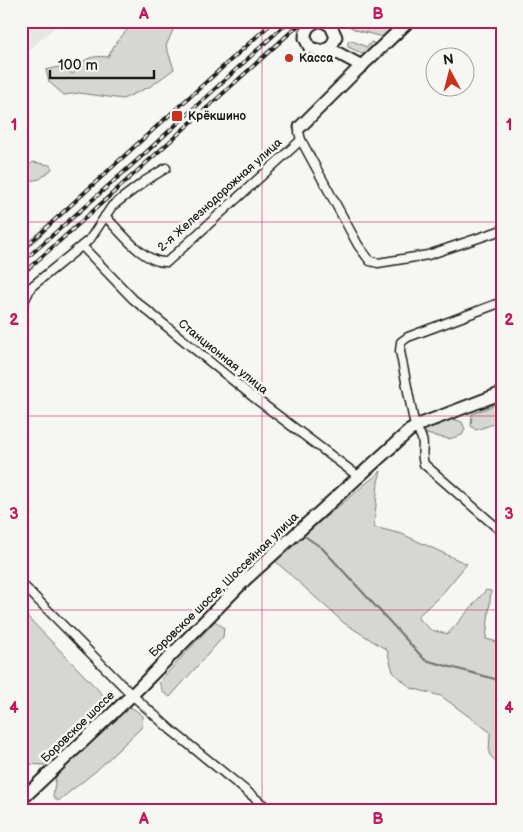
<svg xmlns="http://www.w3.org/2000/svg" width="523" height="832" font-family="'Balsamiq Sans',sans-serif">
	<rect width="100%" height="100%" fill="#f6f6f2"/>
	<filter id="ink" filterUnits="userSpaceOnUse"><feTurbulence type="fractalNoise" baseFrequency=".02" numOctaves="2"/><feDisplacementMap in="SourceGraphic" scale="10" xChannelSelector="R" yChannelSelector="G"/><feConvolveMatrix kernelMatrix="1 2 1 2 8 2 1 2 1" color-interpolation-filters="sRGB"/></filter>
	<g filter="url(#ink)">
		<g fill="#e6e6e2">
			<polygon points="21,21 61,21 21,58"/>
			<polygon points="65,21 120,21 114,25 71,29"/>
		</g>
		<g fill="#d6d6d2" stroke="#797977">
			<path d="M 141,21 L 177,21 L 166,46 L 174,69 L 151,86 L 123,99 L 79,93 L 64,95 L 49,82 L 46,70 L 59,67 L 73,74 C 83,59 89,55 108,57 L 115,44 L 127,30 Z"/>
			<polygon points="372,21 401,21 382,37 356,30 347,25"/>
			<polygon points="350,40 367,47 371,42 376,44 364,54 348,47 348,42"/>
			<polygon points="33,162 50,165 52,169 40,179 23,182 21,172"/>
			<polygon points="502,402 502,421 476,430 471,426 472,414"/>
			<polygon points="453,419 462,422 465,429 462,435 449,439 426,434 426,430"/>
			<polygon points="381,471 378,482 374,527 402,534 467,564 441,595 417,617 431,630 448,634 486,590 491,591 486,639 502,643 502,768 489,754 490,732 441,696 411,688 393,672 387,650 344,623 274,560"/>
			<polygon points="21,610 109,701 45,765 21,764"/>
			<polygon points="215,621 224,628 223,637 170,697 163,692 159,682"/>
			<polygon points="127,706 134,709 143,716 142,727 96,771 58,801 53,797 56,775"/>
		</g>
		<g fill="none" stroke-linecap="round" stroke-linejoin="round">
			<polyline stroke="#727271" stroke-width="2" points="306,537 322,548 425,660 502,681"/>
			<defs>
				<g id="street">
					<polyline points="300,127 299,132 301,140 358,245 370,261 378,263 428,255 502,230"/>
					<path d="M 105,216 C 120,231 144,264 167,262 L 301,140"/>
					<polyline points="82,246 133,299 252,396 358,476"/>
					<path d="M 502,302 L 408,337 L 401,342 L 400,351 L 415,427 C 429,444 419,448 424,464 L 502,532"/>
					<polyline points="21,308 31,287 90,239 112,206 145,181 166,168"/>
					<polyline points="21,583 132,695 171,730 271,811"/>
				</g>
				<g id="secondary">
					<path d="M 318,21 C 309,24 305,29 305,38 L 310,48 L 322,51 L 331,47 L 336,37 L 331,26 L 323,21"/>
					<polyline points="326,51 336,52 362,66"/>
					<polyline points="300,127 355,72 409,21"/>
					<polyline points="21,800 132,695 246,579 409,431 421,424 502,393"/>
				</g>
			</defs>
			<use href="#street" stroke="#1c1c1c" stroke-width="11"/>
			<use href="#secondary" stroke="#1c1c1c" stroke-width="15"/>
			<use href="#street" stroke="#f6f6f2" stroke-width="8"/>
			<use href="#secondary" stroke="#f6f6f2" stroke-width="11"/>
			<defs>
				<g id="rail">
					<polyline points="21,251 134,147 274,21"/>
					<polyline points="21,263 142,156 289,21"/>
					<polyline points="21,275 72,230 303,21"/>
				</g>
			</defs>
			<use href="#rail" stroke="#1c1c1c" stroke-width="4"/>
			<use href="#rail" stroke="#f6f6f2" stroke-width="2" stroke-dasharray="5.5" stroke-linecap="butt"/>
		</g>
	</g>
	<path fill="none" stroke="#c2185b" stroke-width="1" stroke-opacity="0.55" d="M 262,21 L 262,811M 21,222 L 502,222M 21,416 L 502,416M 21,610 L 502,610"/>
	<g fill="#c8321e" stroke="#f6f6f2" stroke-width="2">
		<circle cx="289" cy="58" r="5"/>
		<rect x="171" y="110" width="12" height="12" rx="2.5"/>
	</g>
	<g text-anchor="middle" dominant-baseline="central" stroke-width="5" stroke-linejoin="round" paint-order="stroke">
		<g font-size="12" font-weight="bold" fill="#1c1c1c" stroke="#f6f6f2" text-anchor="start">
			<text x="299" y="58">Касса</text>
			<text x="188" y="116">Крёкшино</text>
		</g>
		<g font-size="12" fill="#1c1c1c" stroke="#f6f6f2">
			<text transform="translate(220 195) rotate(-42)">2-я Железнодорожная улица</text>
			<text transform="translate(223 357) rotate(39)">Станционная улица</text>
			<text transform="translate(224 585) rotate(-44)">Боровское шоссе, Шоссейная улица</text>
			<text transform="translate(78 727) rotate(-44)">Боровское шоссе</text>
		</g>
	</g>
	<rect width="523" height="832" fill="none" stroke="#f6f6f2" stroke-width="55"/>
	<g transform="translate(450 72) rotate(353)"><circle r="24" fill="#f6f6f2" stroke="#9f9f9c"/>
	<path d="M0-4L9 19L0 12L-9 19Z" fill="#c8321e"/>
	<text y="-8" font-size="14" font-weight="bold" text-anchor="middle" fill="#1c1c1c">N</text>
	</g>
	<path d="M50 70v8h104v-8" fill="none" stroke="#1c1c1c" stroke-width="2.5"/>
	<text x="58" y="70" font-size="15" fill="#1c1c1c" stroke="#f6f6f2" stroke-width="4" paint-order="stroke">100 m</text>
	<rect x="28" y="28" width="468" height="776" fill="none" stroke="#c2185b" stroke-width="2"/>
	<g font-size="16" text-anchor="middle" font-weight="bold" fill="#c2185b">
		<text x="144" y="19">A</text>
		<text x="378" y="19">B</text>
		<text x="14" y="130">1</text>
		<text x="509" y="130">1</text>
		<text x="14" y="325">2</text>
		<text x="509" y="325">2</text>
		<text x="14" y="519">3</text>
		<text x="509" y="519">3</text>
		<text x="14" y="713">4</text>
		<text x="509" y="713">4</text>
		<text x="144" y="824">A</text>
		<text x="378" y="824">B</text>
	</g>
</svg>
